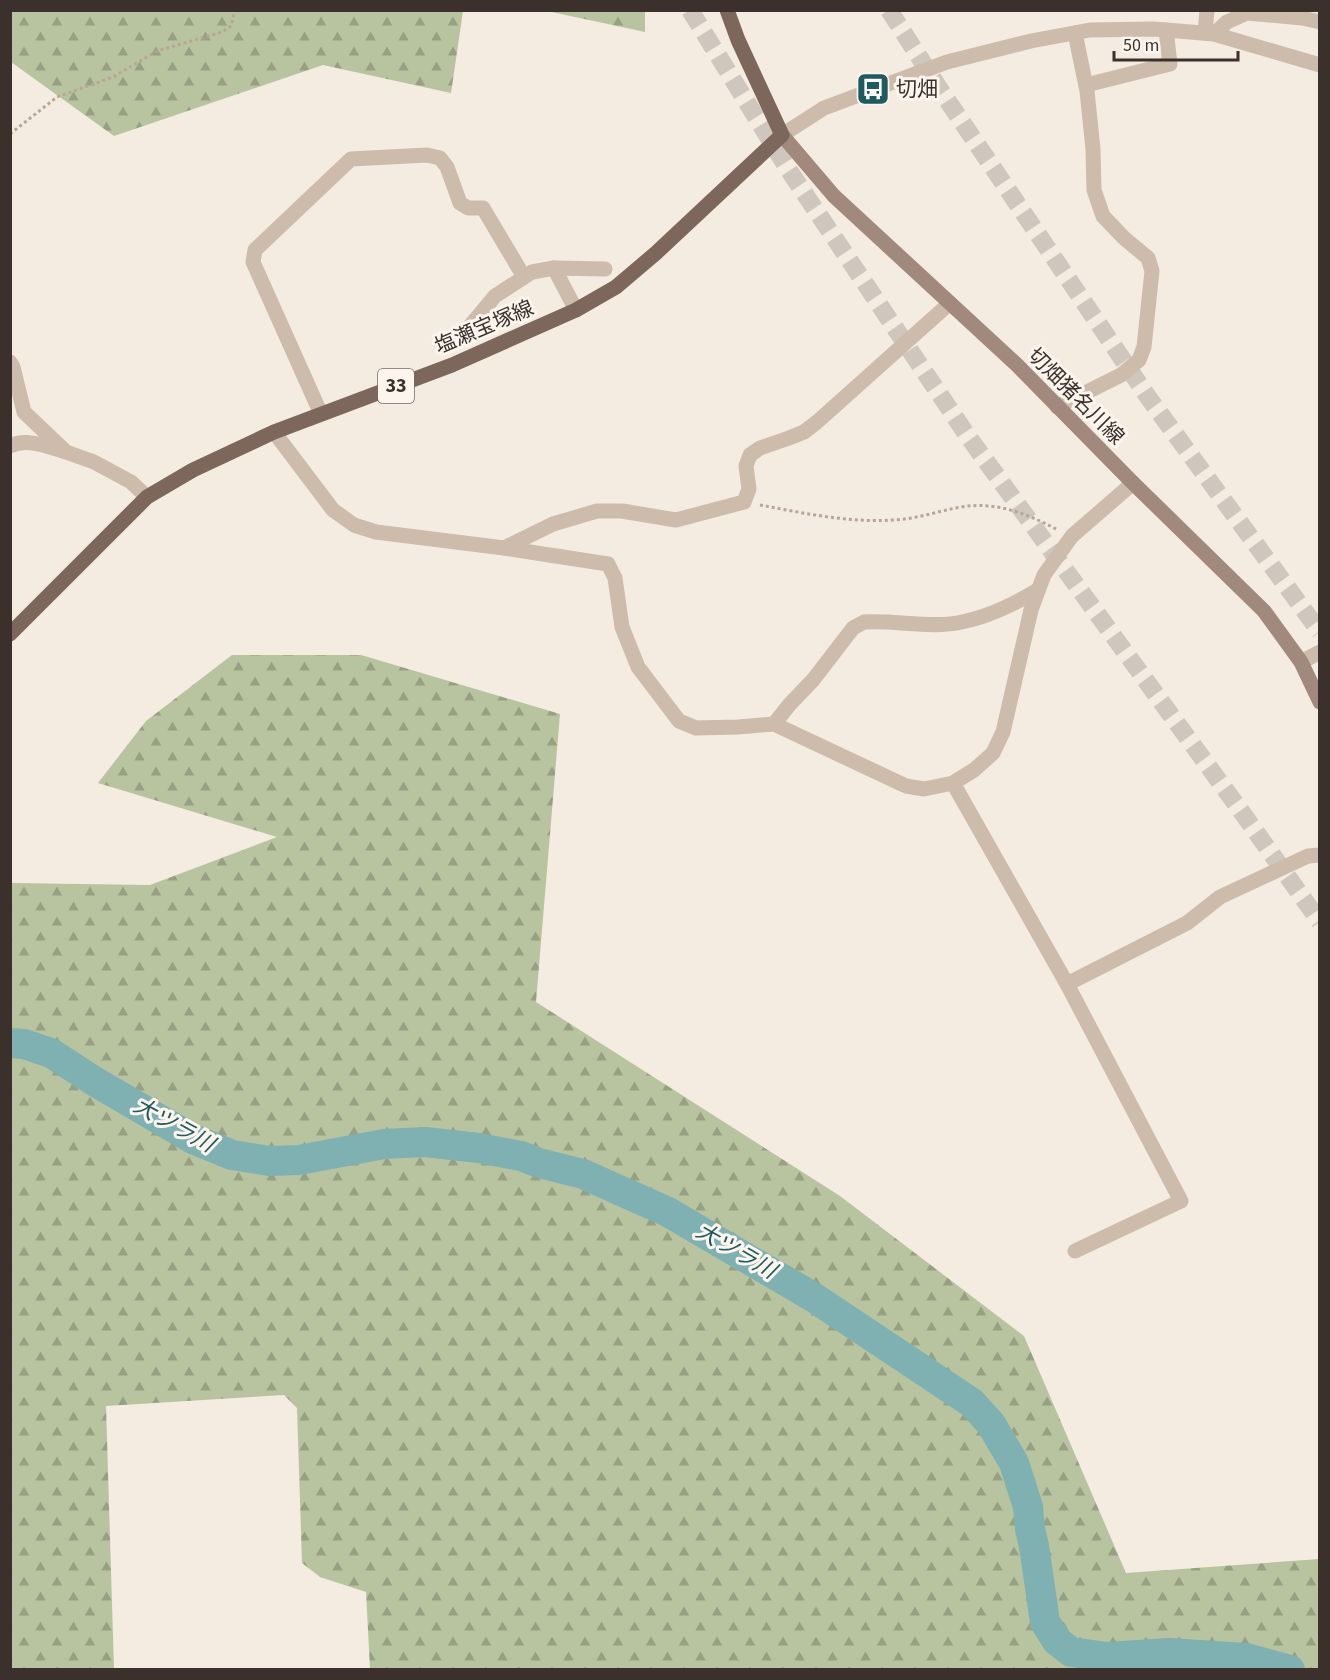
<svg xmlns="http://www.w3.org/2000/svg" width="1330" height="1680" font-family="'Source Sans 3','Noto Sans JP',sans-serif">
	<defs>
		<pattern id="forest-firs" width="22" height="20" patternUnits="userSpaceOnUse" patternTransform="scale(1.5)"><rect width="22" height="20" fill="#b8c4a0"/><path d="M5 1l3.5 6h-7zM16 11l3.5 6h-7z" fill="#97a083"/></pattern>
	</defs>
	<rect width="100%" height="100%" fill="#f4ebe1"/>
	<g fill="url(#forest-firs)">
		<polygon points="11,10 463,10 463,11 451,93 323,65 114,136 11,62"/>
		<polygon points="547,11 645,11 645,32"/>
		<polygon points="232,655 361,655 560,714 536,1002 840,1196 1024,1336 1126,1573 1319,1559 1319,1669 370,1669 366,1592 320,1577 302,1563 297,1408 284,1395 106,1406 114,1669 11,1669 11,883 150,885 277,837 98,783 146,721"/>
	</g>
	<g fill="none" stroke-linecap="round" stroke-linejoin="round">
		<polyline stroke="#7fb0b2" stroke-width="30" points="10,1043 24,1044 51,1053 94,1081 193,1139 232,1155 269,1161 299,1160 384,1144 425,1142 479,1148 521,1156 539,1163 583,1174 668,1212 813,1297 972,1403 991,1424 1014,1463 1028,1507 1030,1529 1034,1546 1045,1622 1057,1641 1071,1652 1107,1657 1169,1653 1246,1658 1290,1670"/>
		<g stroke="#cfc6bd" stroke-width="18" stroke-dasharray="18 9" stroke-linecap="butt">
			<polyline points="690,10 788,169 967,435 1246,818 1320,922"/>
			<polyline points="889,10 939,88 1148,397 1320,632"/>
		</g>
		<g stroke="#b9a596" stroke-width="3" stroke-dasharray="3 3" stroke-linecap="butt">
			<polyline points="10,134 57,97 113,77 157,51 222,32 231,26 235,10"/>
			<path d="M 760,505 C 803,513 849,523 893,520 C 917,519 938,511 961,507 C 996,501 1028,514 1058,530"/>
		</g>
		<g stroke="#cdbbac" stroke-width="15">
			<polyline points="1205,33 1207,10"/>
			<polyline points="1214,34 1227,22 1247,13 1302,18 1320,22"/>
			<polyline points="1086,85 1170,64 1166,30"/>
			<polyline points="554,268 576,310"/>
			<polyline points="460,338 495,296 532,272 554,268 605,269"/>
			<polyline points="10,362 13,367 24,412 66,452 94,462 131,482 147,497"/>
			<polyline points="1057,407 1121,375 1139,360 1144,347 1152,271 1148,258 1124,238 1103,216 1094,190 1093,149 1087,91 1075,33"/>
			<polyline points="321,414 253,262 255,250 351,159 427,155 440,158 447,167 460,203 468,208 483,208 524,277"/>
			<polyline points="274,432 333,510 354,525 376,532 504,548 608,564 615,578 622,627 638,667 679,721 696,728 738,727 774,724 906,786 924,789 953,783 974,770 993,753 1003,732 1031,610 1044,575 1072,536 1133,483"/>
			<path d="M 10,446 C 27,438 46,446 63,451"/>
			<polyline points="504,548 553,524 597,511 622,511 676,520 744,502 749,489 746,466 750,455 760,448 789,438 804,432 817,422 950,303"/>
			<polyline points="1301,662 1320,652"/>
			<path d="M 774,724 L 790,704 L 813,680 L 853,628 L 864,622 C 893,620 930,628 957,623 C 987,618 1013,605 1038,590"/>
			<polyline points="953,783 1067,984 1181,1201 1075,1251"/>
			<polyline points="1067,984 1187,923 1220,897 1308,856 1320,855"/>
		</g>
		<polyline stroke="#cdbbac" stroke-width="15" points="782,135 824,108 947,62 1031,41 1090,30 1154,29 1214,34 1320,65"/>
		<polyline stroke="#a18a7d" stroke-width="15" points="782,135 834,196 1017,365 1133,483 1264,611 1301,662 1320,702"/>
		<polyline stroke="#7d675c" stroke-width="15" points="10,634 147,497 193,470 274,432 452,365 576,310 616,287 656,253 782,135 738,40 727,10"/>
	</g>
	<defs>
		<symbol id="bus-square" viewBox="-11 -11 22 22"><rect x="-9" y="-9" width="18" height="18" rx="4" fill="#1f5a5e" stroke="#fbf5ee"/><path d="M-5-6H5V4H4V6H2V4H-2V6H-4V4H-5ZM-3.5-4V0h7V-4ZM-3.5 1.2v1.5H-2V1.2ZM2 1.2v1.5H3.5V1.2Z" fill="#fff"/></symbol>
	</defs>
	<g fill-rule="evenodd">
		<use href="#bus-square" x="854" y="70" width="38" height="38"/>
	</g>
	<g text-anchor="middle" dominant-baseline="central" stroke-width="6" stroke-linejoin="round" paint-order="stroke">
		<rect fill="#fbf5ee" stroke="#756b66" stroke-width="1.5" x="378" y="369" width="36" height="34" rx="4.5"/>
		<g font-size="20" font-weight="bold" fill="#3b302b">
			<text x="396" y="386">33</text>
		</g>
		<g font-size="21" fill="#3b302b" stroke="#fbf5ee" text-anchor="start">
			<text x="896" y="89">切畑</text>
		</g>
		<g font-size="21" fill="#3b302b" stroke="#fbf5ee">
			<text transform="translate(484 327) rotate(-23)">塩瀬宝塚線</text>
			<text transform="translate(1076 396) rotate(45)">切畑猪名川線</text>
		</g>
		<g font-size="22" font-style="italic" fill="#1f5a5e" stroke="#fbf5ee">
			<text transform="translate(174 1125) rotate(29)">大ツラ川</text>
			<text transform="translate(736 1251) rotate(30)">大ツラ川</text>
		</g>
	</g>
	<rect width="1330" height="1680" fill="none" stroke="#3b302b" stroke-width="24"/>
	<path d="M1114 51v9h124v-9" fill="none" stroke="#3b302b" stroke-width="3"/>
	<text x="1123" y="51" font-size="18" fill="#3b302b" stroke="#fbf5ee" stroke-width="4.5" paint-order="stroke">50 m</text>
</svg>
